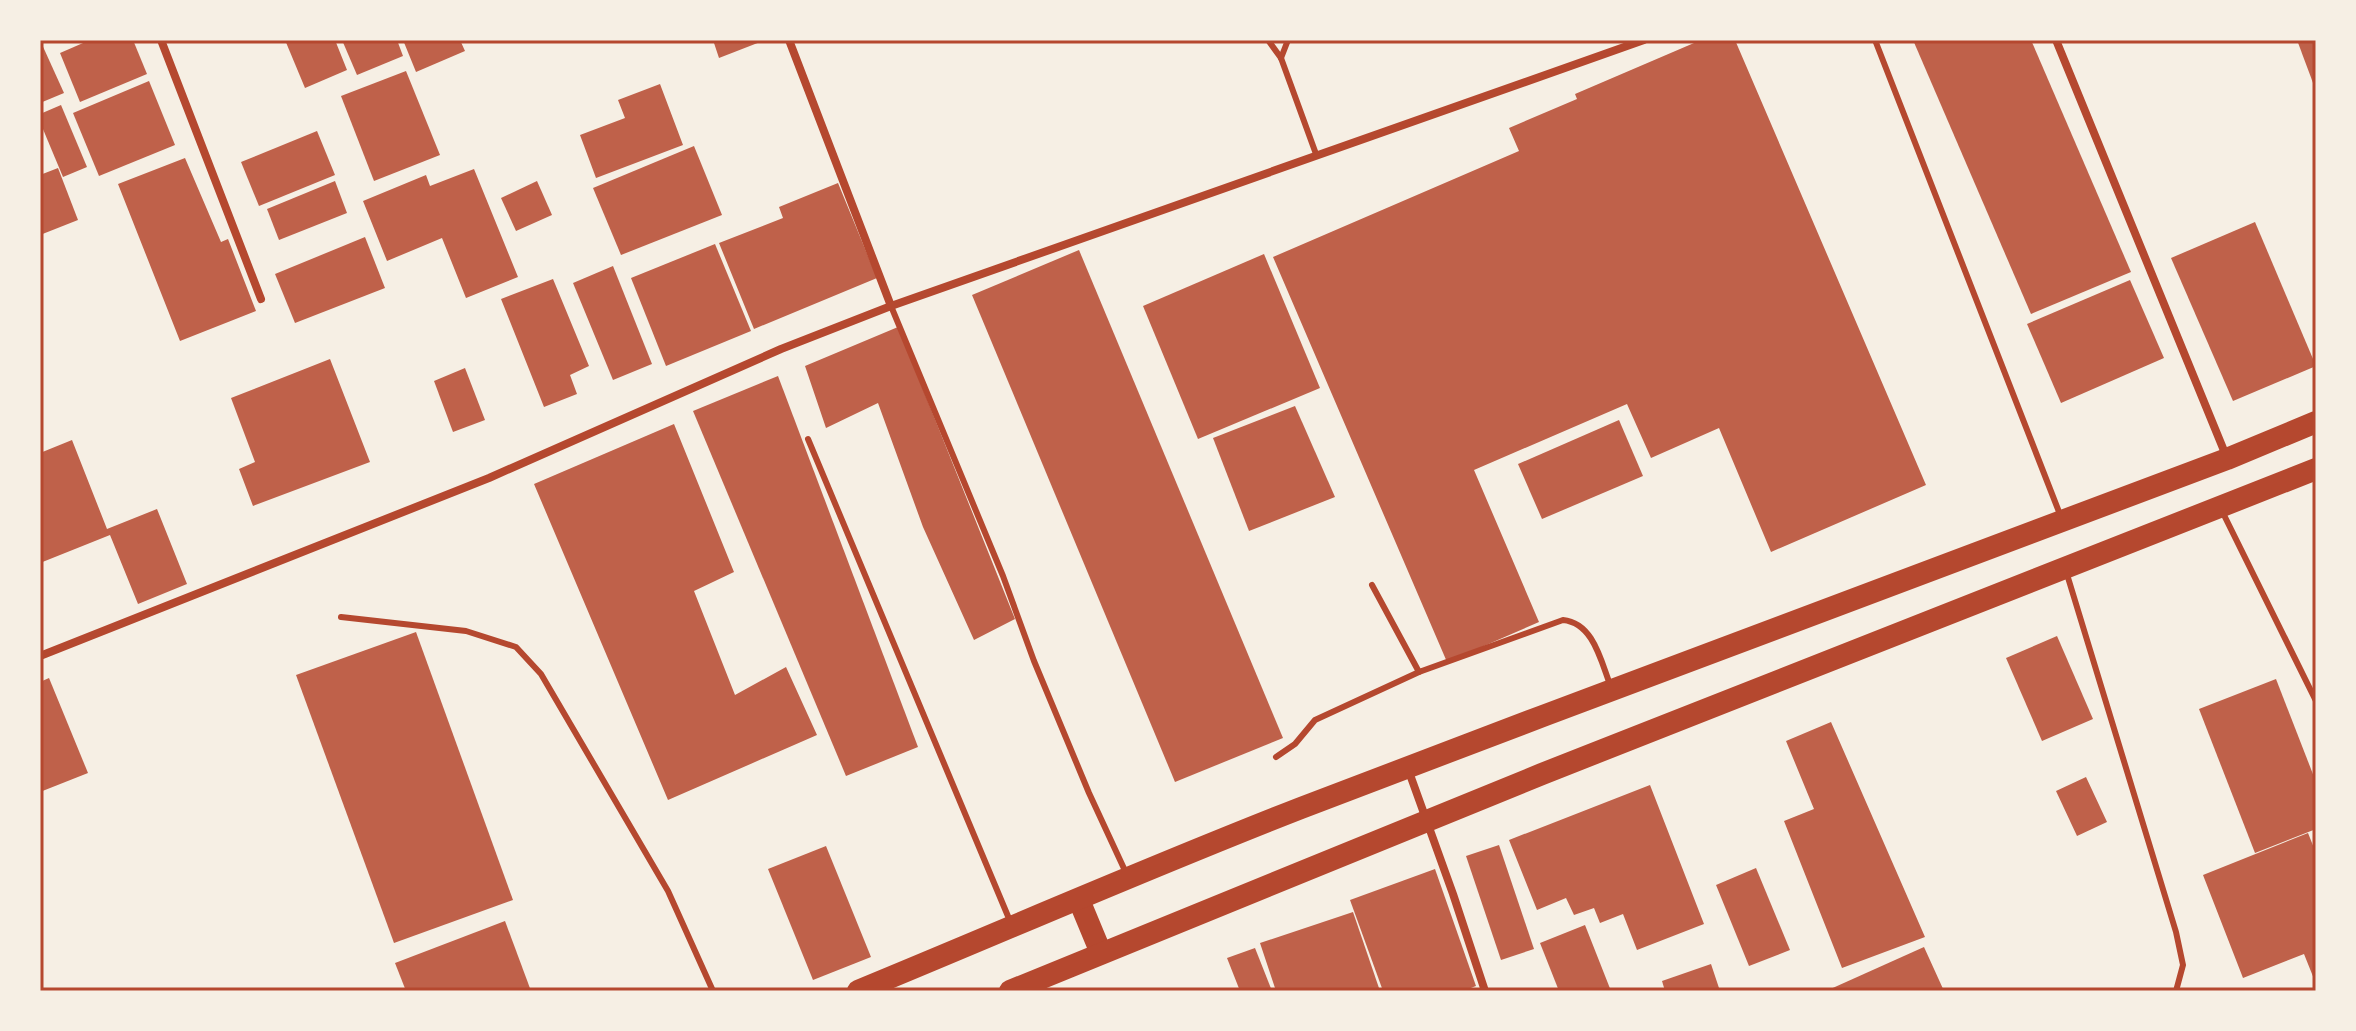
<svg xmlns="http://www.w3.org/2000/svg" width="2356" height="1031" font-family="Cabin,sans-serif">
	<rect width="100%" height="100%" fill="#f6efe4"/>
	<g fill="#bf614a">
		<polygon points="40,40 64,93 40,103"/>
		<polygon points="90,40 133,40 147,74 80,102 60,53"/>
		<polygon points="285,40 335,40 347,70 305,88"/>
		<polygon points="342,40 397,40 403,56 357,75"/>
		<polygon points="403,40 460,40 465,51 416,72"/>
		<polygon points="713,40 765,40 719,58"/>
		<polygon points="1701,40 1735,40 1926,485 1771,552 1719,428 1651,458 1627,404 1474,470 1539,622 1447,662 1273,257 1519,151 1509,128 1577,99 1575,94"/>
		<polygon points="1913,40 2031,40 2131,272 2031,314"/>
		<polygon points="2297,40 2316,40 2316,91"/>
		<polygon points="406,71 440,155 374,181 341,96"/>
		<polygon points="149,81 175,145 99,176 73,113"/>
		<polygon points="660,84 683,145 596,178 580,135 625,118 618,100"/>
		<polygon points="61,105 87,167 63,177 40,122 40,114"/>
		<polygon points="317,131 335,175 259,206 241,162"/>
		<polygon points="694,146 722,215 621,255 593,188"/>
		<polygon points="185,158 221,242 228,239 256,311 180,341 118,184"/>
		<polygon points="58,168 78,220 40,235 40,175"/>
		<polygon points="474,169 518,277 466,298 442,238 387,261 363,201 426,175 430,186"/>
		<polygon points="335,181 347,213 279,240 267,209"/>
		<polygon points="537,181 552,215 516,231 501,198"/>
		<polygon points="838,183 877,278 754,329 719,243 783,218 779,207"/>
		<polygon points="2255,222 2316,366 2233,401 2171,258"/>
		<polygon points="365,237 385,288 295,323 275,274"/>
		<polygon points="715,244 751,331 666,366 631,278"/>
		<polygon points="1079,250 1283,738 1175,782 972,295"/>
		<polygon points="1264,254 1320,388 1198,439 1143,306"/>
		<polygon points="613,266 652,364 613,380 573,283"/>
		<polygon points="553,279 589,366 570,375 577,394 544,407 501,299"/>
		<polygon points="2130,280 2164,358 2061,403 2027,324"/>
		<polygon points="898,327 1015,619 974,640 923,527 878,403 826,428 805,366"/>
		<polygon points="330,359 370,462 253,506 239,469 255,462 231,398"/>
		<polygon points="465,368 485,420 453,432 434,381"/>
		<polygon points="778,376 918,747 846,776 693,411"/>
		<polygon points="1295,406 1335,497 1249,531 1213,438"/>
		<polygon points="1619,420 1643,476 1542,519 1518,464"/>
		<polygon points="674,424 734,572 694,591 735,695 786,667 817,735 668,800 534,484"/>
		<polygon points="72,440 107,529 157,509 187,584 138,604 110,535 40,563 40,453"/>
		<polygon points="416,632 513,900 394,943 296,675"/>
		<polygon points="2057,636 2093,719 2042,741 2006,658"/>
		<polygon points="49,678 88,773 40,792 40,682"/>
		<polygon points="2276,679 2316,782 2316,829 2255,853 2199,709"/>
		<polygon points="1831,722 1925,937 1842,968 1784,821 1814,809 1786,741"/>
		<polygon points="2086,777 2107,822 2077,836 2056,791"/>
		<polygon points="1650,785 1704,924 1637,950 1623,914 1600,923 1594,908 1574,915 1566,898 1537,910 1509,840"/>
		<polygon points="2308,833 2316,853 2316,984 2304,954 2243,978 2203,875"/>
		<polygon points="1499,845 1534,949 1501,960 1466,856"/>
		<polygon points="826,846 871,957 813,980 768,869"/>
		<polygon points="1756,868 1790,950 1749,966 1716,885"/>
		<polygon points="1435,869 1476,986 1463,991 1383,991 1350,900"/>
		<polygon points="1353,912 1380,991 1276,991 1260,943"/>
		<polygon points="505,921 531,991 406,991 395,963"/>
		<polygon points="1585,925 1611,991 1559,991 1540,943"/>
		<polygon points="1924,947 1944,991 1826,991"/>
		<polygon points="1255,948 1272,991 1240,991 1227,958"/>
		<polygon points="1711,964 1720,991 1665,991 1662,981"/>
	</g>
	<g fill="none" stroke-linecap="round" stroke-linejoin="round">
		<g stroke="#b5482f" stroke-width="6">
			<polyline points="1268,40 1281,58 1316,154"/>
			<polyline points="1875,40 2061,517"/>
			<polyline points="1281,58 1288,40"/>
			<polyline points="891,306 1003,576 1034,661 1089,793 1127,875"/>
			<polyline points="808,439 1010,921"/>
			<polyline points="2222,511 2316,701"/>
			<polyline points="2066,571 2176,932 2183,965 2176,991"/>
			<path d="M 1372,585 L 1419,672 L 1563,620 C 1594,623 1601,662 1611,687"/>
			<polyline points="341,617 466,631 516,647 541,674 668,891 713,991"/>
			<polyline points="1276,757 1295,744 1315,720 1419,672"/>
		</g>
		<g stroke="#b5482f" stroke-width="8">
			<polyline points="161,40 261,299"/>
			<polyline points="789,40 891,306"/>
			<polyline points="2056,40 2227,458"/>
			<polyline points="40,656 489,478 781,349 891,306 1644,40"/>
			<polyline points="1408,769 1453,894 1485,991"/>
		</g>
		<g stroke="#b5482f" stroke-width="22">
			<polyline points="1079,900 1101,953"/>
			<path d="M 858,991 C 1006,930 1152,866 1301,808 C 1609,690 1918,575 2227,459 L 2316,422"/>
			<polyline points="1010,991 1542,774 2316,469"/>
		</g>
	</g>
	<rect width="2356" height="1031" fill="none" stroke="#f6efe4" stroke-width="84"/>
	<rect x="42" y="42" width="2272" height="947" fill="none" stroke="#b5482f" stroke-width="3"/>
</svg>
